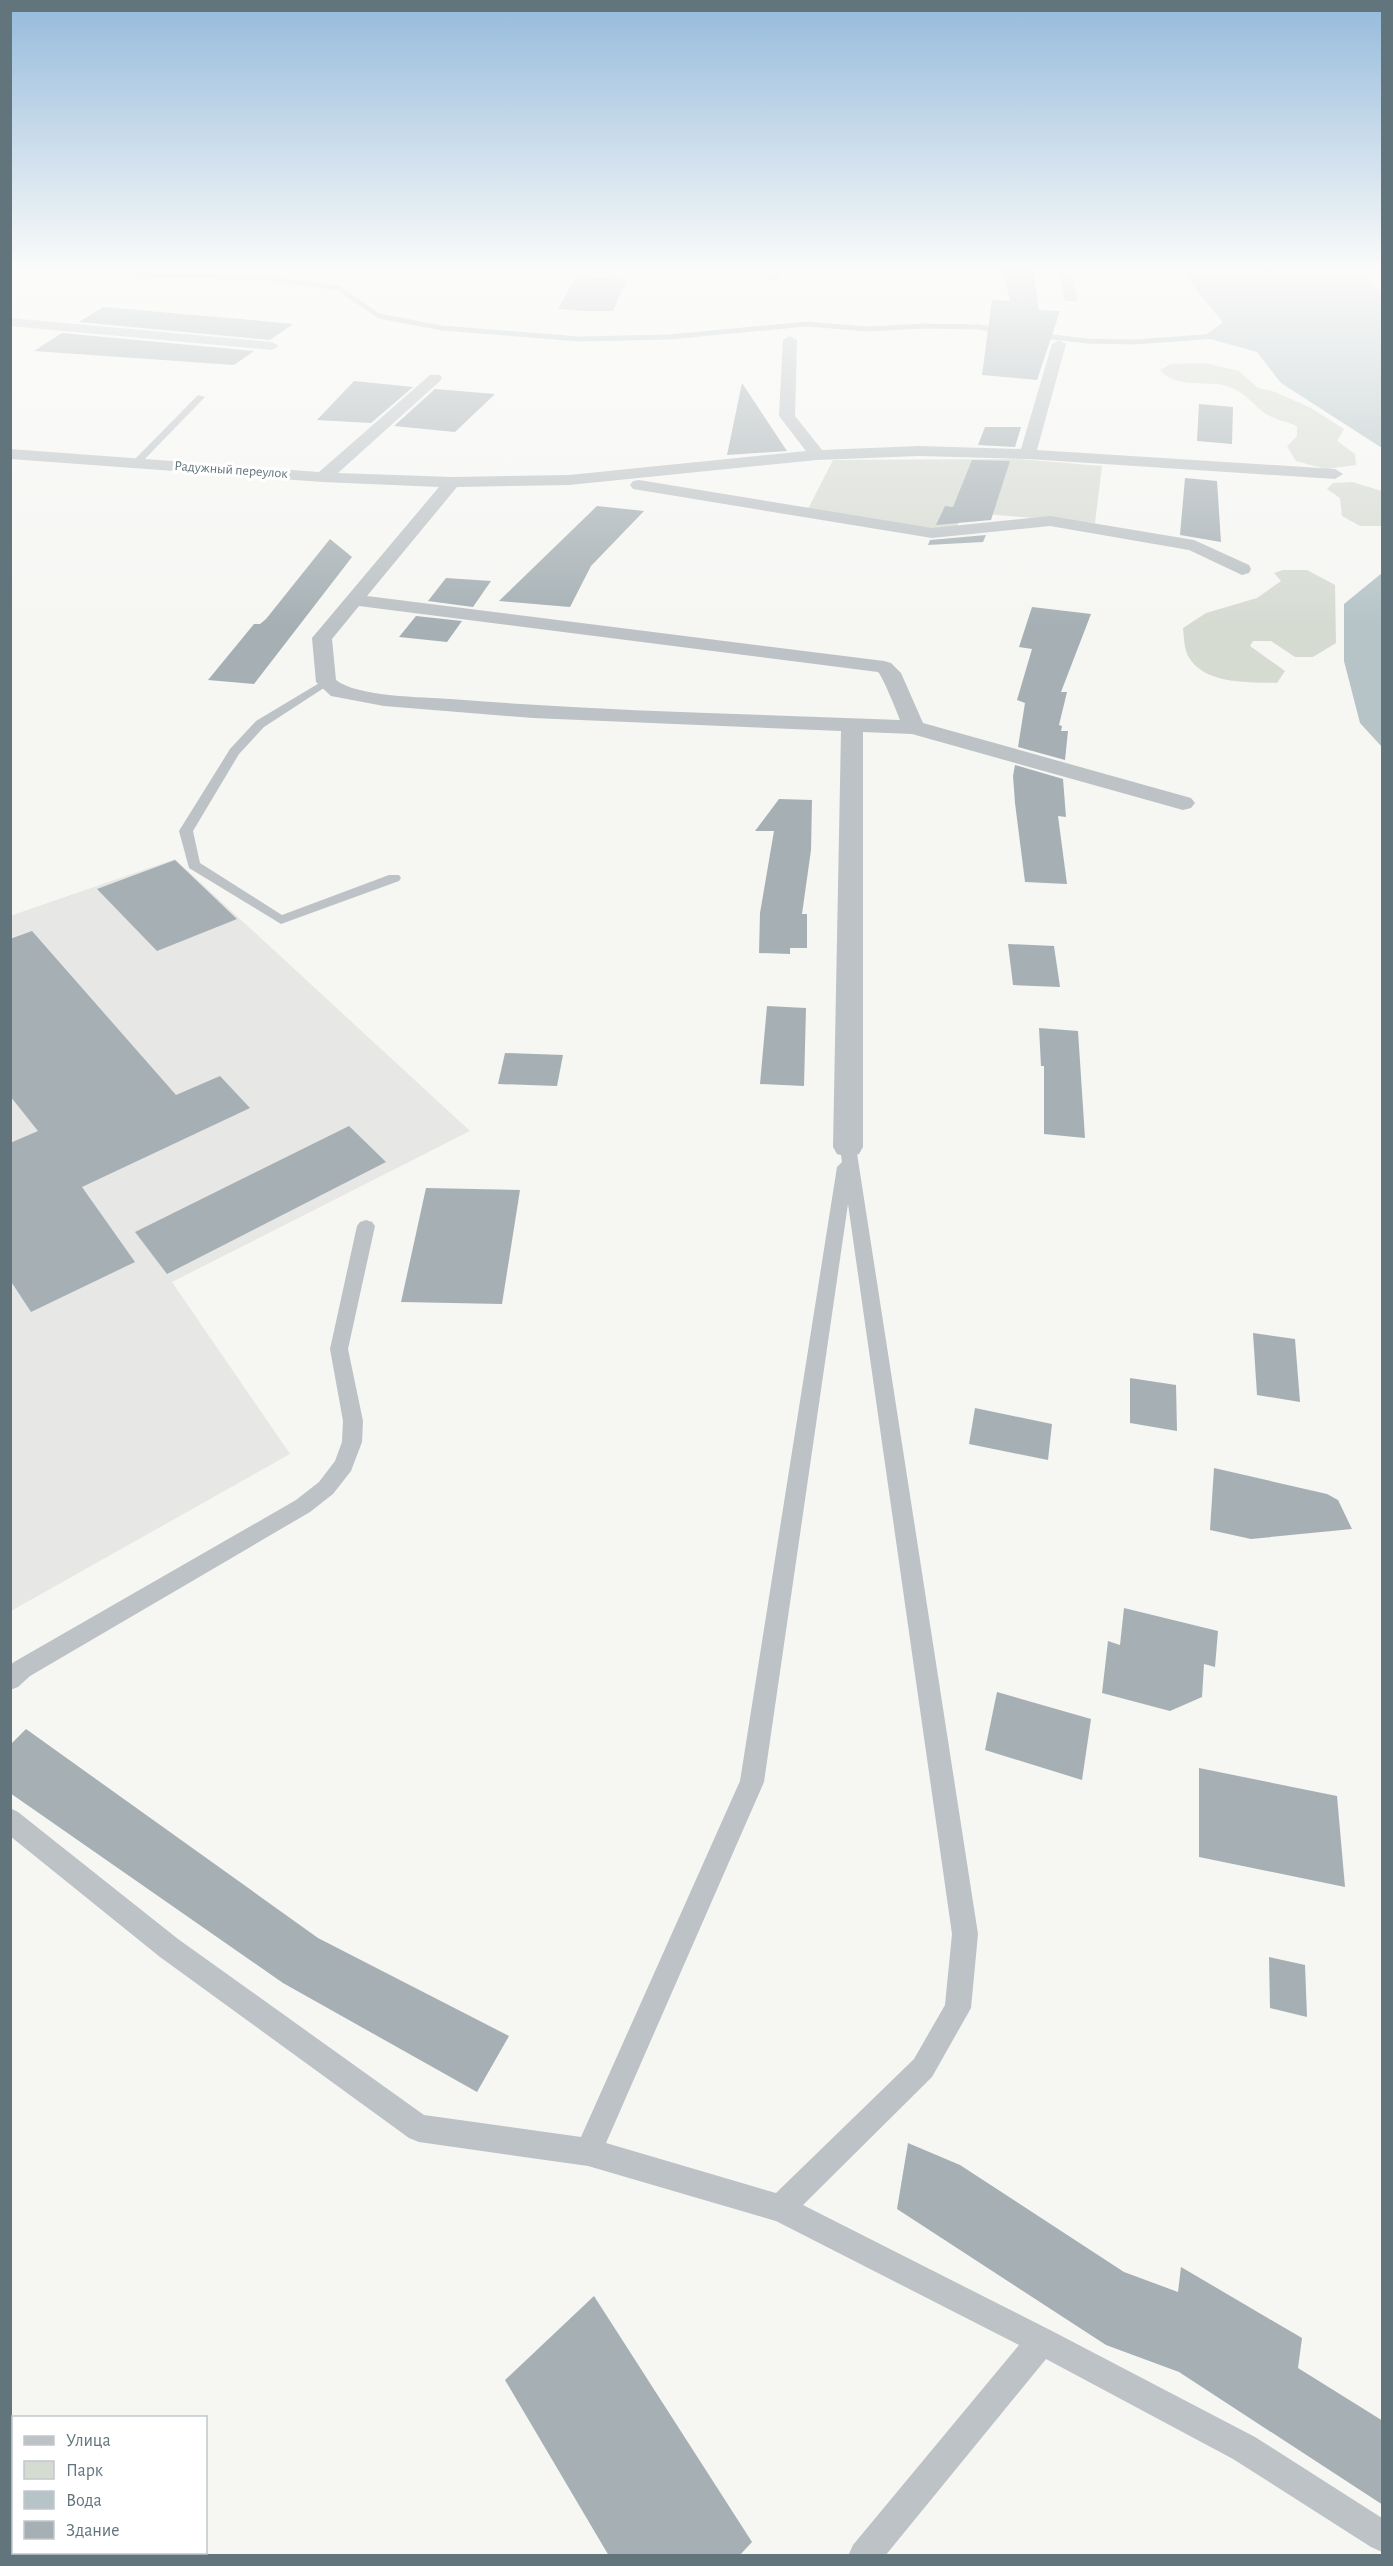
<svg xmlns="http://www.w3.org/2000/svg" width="1393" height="2566" font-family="'Alegreya Sans',sans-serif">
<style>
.built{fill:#e7e7e6}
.green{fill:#d6dbd2}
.water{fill:#b6c4c7}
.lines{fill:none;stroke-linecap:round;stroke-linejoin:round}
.stream{stroke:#b6c4c7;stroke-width:5}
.building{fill:#a6b0b4}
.lane{fill:#bcc2c5;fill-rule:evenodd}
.street{fill:#bcc2c5;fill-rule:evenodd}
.labels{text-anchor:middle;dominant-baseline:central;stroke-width:6;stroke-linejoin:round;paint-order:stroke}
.far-street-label{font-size:14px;fill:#62757d;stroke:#fff}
</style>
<rect width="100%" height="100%" fill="#f6f6f3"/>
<path class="built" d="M 175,859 L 470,1131 L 172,1282 L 290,1454 L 11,1611 L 10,916 Z"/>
<g class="green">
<path d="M 1205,363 L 1239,371 L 1258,388 L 1275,392 L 1311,408 L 1344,429 L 1337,441 L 1355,454 L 1356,465 L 1326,469 L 1296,461 L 1287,446 L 1297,436 L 1297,426 C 1288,422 1274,419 1266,414 C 1251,403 1244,390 1223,385 C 1202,381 1175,388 1160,370 L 1171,364 Z"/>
<path d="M 1018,459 L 1102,466 L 1095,523 L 962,512 L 957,527 L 915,531 L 807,511 L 833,460 Z"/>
<path d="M 1352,482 L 1382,491 L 1382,526 L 1360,526 L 1342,516 L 1340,498 L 1327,489 L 1333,483 Z"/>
<path d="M 1283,570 L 1307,570 L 1335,585 L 1336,643 L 1313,657 L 1295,657 L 1271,641 L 1253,641 L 1250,646 L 1285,671 L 1277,683 C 1248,682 1204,685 1188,656 C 1184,648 1184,637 1183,628 L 1206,613 L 1257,598 L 1281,581 L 1274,573 Z"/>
</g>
<g class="water">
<path d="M 1182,267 L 1352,267 L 1382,291 L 1382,448 L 1281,383 L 1257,352 L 1203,337 L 1223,322 L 1198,293 Z"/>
<path d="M 1382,573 L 1382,747 L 1360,723 L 1344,661 L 1344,604 Z"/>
</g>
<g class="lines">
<g class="stream">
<path d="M 94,267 L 156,276 L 256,277 L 338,288 L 379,316 L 442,328 L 579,339 L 669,337 L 806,324 L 868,329 L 923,326 L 979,327 L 1005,331"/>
<path d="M 10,272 L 62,267"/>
<path d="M 1037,335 L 1087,341 L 1134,342 L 1217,336"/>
</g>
</g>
<g class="building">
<path d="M 1002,267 L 1033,267 L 1039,310 L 1060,311 L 1037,380 L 982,375 L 992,300 L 1010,301 Z"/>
<path d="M 576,277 L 627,279 L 613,311 L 582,311 L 558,309 Z"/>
<path d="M 103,307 L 252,320 L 293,324 L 270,340 L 79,322 Z"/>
<path d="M 62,333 L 254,351 L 234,365 L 34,351 Z"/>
<path d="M 354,381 L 413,387 L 371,423 L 317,420 Z"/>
<path d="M 742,383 L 787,451 L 727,455 Z"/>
<path d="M 435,389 L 495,394 L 455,432 L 394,426 Z"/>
<path d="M 1199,404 L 1233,407 L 1232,444 L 1197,441 Z"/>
<path d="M 985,427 L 1021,427 L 1015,447 L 978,445 Z"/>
<path d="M 972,460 L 1010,461 L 991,520 L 936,525 L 945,506 L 953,507 Z"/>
<path d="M 1185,478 L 1217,481 L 1221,542 L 1180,535 Z"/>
<path d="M 597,506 L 644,511 L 591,566 L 570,607 L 499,601 Z"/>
<path d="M 986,535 L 983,542 L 928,545 L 930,540 Z"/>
<path d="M 330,539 L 352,557 L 254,684 L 208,680 L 254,624 L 260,624 L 266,619 Z"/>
<path d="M 446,578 L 491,581 L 473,607 L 428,601 Z"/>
<path d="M 1032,607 L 1091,614 L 1061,692 L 1067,692 L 1059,725 L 1062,726 L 1061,731 L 1068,731 L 1065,760 L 1018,747 L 1025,703 L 1017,700 L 1032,649 L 1019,647 Z"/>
<path d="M 416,616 L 462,621 L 447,642 L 399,637 Z"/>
<path d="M 1015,765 L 1063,779 L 1066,817 L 1058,816 L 1067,884 L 1025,882 L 1015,803 L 1013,776 Z"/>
<path d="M 779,799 L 812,800 L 811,850 L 802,914 L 807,914 L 807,948 L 790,948 L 790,954 L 759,953 L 760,913 L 774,831 L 755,831 Z"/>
<path d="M 175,860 L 237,919 L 157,951 L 97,889 Z"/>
<path d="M 32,931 L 176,1095 L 220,1076 L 250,1108 L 82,1187 L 135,1262 L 31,1312 L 10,1280 L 10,1143 L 38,1131 L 10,1096 L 10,939 Z"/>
<path d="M 1008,944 L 1054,946 L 1060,987 L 1013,985 Z"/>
<path d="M 767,1006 L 806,1008 L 804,1086 L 760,1084 Z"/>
<path d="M 1039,1028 L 1078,1031 L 1085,1138 L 1044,1134 L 1044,1066 L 1041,1066 Z"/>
<path d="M 505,1053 L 563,1055 L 557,1086 L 498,1084 Z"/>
<path d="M 349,1126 L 386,1162 L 167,1274 L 135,1232 Z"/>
<path d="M 426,1188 L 520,1190 L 502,1304 L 401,1302 Z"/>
<path d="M 1253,1333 L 1295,1339 L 1300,1402 L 1257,1395 Z"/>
<path d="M 1130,1378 L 1176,1385 L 1177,1431 L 1130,1423 Z"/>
<path d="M 975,1408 L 1052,1424 L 1048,1460 L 969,1444 Z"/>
<path d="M 1214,1468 L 1327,1494 L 1338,1500 L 1352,1529 L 1251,1539 L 1210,1530 Z"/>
<path d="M 1124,1608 L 1218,1631 L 1215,1667 L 1204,1664 L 1202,1697 L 1170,1711 L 1102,1693 L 1108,1641 L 1120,1645 Z"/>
<path d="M 997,1692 L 1091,1719 L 1082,1780 L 985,1750 Z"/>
<path d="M 26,1729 L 318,1938 L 509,2036 L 477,2092 L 283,1983 L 10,1793 L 10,1745 Z"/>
<path d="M 1199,1768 L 1337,1796 L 1345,1887 L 1199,1857 Z"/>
<path d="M 1269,1957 L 1305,1965 L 1307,2017 L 1270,2008 Z"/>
<path d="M 908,2143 L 960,2165 L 1124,2272 L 1178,2292 L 1181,2267 L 1302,2338 L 1298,2368 L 1383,2421 L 1383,2505 L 1179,2372 L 1106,2345 L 897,2209 Z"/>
<path d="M 594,2296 L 752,2542 L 739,2556 L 609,2556 L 505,2380 Z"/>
</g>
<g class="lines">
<g class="lane">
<path d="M 198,395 L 205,397 L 140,464 L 134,464 L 134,460 Z"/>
<path d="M 326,679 L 332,682 L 330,684 L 264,727 L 239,754 L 193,831 L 200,863 L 282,915 L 389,875 L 399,875 L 401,878 L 399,881 L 281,924 L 189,868 L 179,831 L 230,749 L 256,721 Z"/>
<path d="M 848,1141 L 854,1143 L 856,1147 L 978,1934 L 971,2008 L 932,2077 L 803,2205 L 1052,2331 L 1255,2437 L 1382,2518 L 1382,2552 L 1371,2547 L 1233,2459 L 1046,2359 L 885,2556 L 848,2556 L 853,2545 L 1019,2345 L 776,2221 L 588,2166 L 419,2142 L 409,2138 L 160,1957 L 10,1836 L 10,1808 L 18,1812 L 178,1939 L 424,2115 L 581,2137 L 740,1781 L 837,1167 L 842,1162 L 840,1147 L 842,1143 ZM 848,1204 L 952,1934 L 945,2005 L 914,2059 L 776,2193 L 606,2143 L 764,1782 Z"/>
<path d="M 366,1220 L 372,1222 L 375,1226 L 348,1349 L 363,1421 L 362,1442 L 351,1471 L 333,1494 L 310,1512 L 30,1676 L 18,1687 L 10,1690 L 10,1665 L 14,1662 L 296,1500 L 319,1482 L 335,1461 L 342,1442 L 343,1421 L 330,1349 L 357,1226 L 360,1222 Z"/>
</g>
<g class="street">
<path d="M 767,267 L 779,267 L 777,281 L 767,281 Z"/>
<path d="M 1057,267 L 1069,267 L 1078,298 L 1076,301 L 1066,301 L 1064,298 Z"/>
<path d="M 10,318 L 272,342 L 279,346 L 272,350 L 10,326 Z"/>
<path d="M 790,336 L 797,340 L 795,416 L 822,450 L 919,446 L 1021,449 L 1052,344 L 1059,340 L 1066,344 L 1037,450 L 1335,469 L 1343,474 L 1335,479 L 1028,459 L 919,456 L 817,460 L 569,485 L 457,487 L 367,596 L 884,661 L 891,663 L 901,673 L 923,723 L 1191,798 L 1195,803 L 1191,808 L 1183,810 L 912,734 L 863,732 L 863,1147 L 859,1154 L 848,1157 L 837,1154 L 833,1147 L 841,731 L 533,718 L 384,706 L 331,696 L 316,682 L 312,638 L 439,487 L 323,482 L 10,459 L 10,449 L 319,472 L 430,375 L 440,375 L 442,378 L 440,381 L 338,473 L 452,477 L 569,475 L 806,451 L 779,416 L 783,340 ZM 359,606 L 878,672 C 883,677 897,712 900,720 C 751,714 600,711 451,699 C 423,697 357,697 336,680 L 332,639 Z"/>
<path d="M 639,480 L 932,528 L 1050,516 L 1194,540 L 1249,565 L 1251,569 L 1249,573 L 1242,575 L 1189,550 L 1050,526 L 932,538 L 633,489 L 630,485 L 633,481 Z"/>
</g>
</g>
<linearGradient id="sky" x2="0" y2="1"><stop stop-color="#94badb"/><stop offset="0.43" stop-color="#fbfbfa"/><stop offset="1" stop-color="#fbfbfa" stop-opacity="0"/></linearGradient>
<rect width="1393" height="626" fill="url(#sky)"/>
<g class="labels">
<g class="far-street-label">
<text transform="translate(231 470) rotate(4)">Радужный переулок</text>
</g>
</g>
<rect width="1393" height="2566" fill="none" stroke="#62757d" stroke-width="24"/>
<rect x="12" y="2416" width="195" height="138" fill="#ffffff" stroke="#c0c8cb" stroke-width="1.5"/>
<rect x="24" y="2436" width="30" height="9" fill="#bcc2c5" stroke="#c0c8cb" stroke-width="1.5"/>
<text x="66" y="2446" font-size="18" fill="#62757d">Улица</text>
<rect x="24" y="2461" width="30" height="18" fill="#d6dbd2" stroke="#c0c8cb" stroke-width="1.5"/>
<text x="66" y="2476" font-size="18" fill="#62757d">Парк</text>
<rect x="24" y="2491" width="30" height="18" fill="#b6c4c7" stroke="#c0c8cb" stroke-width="1.5"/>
<text x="66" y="2506" font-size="18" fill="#62757d">Вода</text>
<rect x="24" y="2521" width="30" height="18" fill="#a6b0b4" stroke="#c0c8cb" stroke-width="1.5"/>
<text x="66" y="2536" font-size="18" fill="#62757d">Здание</text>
</svg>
